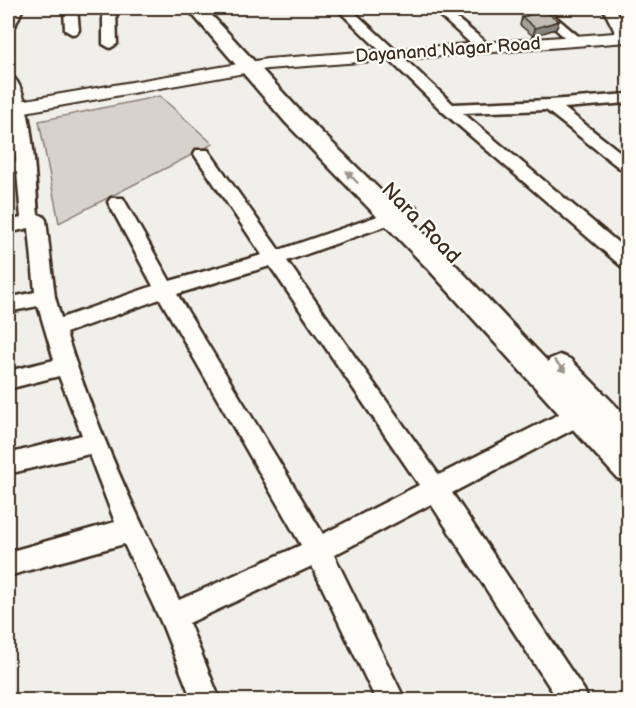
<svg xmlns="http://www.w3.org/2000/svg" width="636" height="708" font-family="'Balsamiq Sans',sans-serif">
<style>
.green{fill:#d7d2cc;stroke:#897e75;stroke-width:1.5}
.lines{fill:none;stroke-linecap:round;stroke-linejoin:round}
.minor-casing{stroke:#3b2a1e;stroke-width:5}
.tertiary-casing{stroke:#3b2a1e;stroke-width:4}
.secondary-casing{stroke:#3b2a1e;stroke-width:5}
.minor{fill:#fdfcf7;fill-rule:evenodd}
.tertiary{fill:#fdfcf7;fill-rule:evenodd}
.secondary{fill:#fdfcf7;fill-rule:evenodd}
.wall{fill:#a6a29b;stroke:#3b2a1e;stroke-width:1.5}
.shaded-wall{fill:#87847e;stroke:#3b2a1e;stroke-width:1.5}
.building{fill:#c1bcb4;stroke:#3b2a1e;stroke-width:1.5}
.oneway{fill:#9c938a}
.labels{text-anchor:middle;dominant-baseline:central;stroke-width:5;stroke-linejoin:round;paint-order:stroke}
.far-street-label{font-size:18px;fill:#3b2a1e;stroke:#fdfcf7}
.street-label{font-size:21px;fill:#3b2a1e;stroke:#fdfcf7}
</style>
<rect width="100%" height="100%" fill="#f1efea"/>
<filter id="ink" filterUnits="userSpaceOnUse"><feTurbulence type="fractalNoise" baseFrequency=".0167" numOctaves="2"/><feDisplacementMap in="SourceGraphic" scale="12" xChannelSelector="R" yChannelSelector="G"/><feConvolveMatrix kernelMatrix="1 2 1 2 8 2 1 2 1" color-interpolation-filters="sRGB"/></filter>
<g filter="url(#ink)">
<path class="green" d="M 160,96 L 213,144 L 59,223 L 39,121 Z"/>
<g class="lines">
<defs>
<g id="minor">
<path d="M 9,8 L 23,8 L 15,26 L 8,30 Z"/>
<path d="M 64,8 L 77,8 L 79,30 L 77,33 L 72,34 L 65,30 Z"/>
<path d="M 103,8 L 116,8 L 117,44 L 110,48 L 103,44 Z"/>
<path d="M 336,8 L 350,8 L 453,104 L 550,100 L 628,94 L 628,103 L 564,108 L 628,158 L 628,171 L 622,170 L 546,110 L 463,113 L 628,251 L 628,268 L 621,266 L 443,112 Z"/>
<path d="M 431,8 L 444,8 L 488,44 L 490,47 L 488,50 L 478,50 Z"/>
<path d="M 532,8 L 545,8 L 584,41 L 582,44 L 572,44 Z"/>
<path d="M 603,8 L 615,8 L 628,32 L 628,40 L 619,40 Z"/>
<path d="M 8,74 C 33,80 36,190 38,214 L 43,216 L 46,220 L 55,297 L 61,318 L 153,286 L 108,202 L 111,198 L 123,198 L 170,281 L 262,255 L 194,154 L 196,150 L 208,150 L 279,250 L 404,207 L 416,207 L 419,211 L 416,215 L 287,261 L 439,475 L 571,408 L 579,405 L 587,408 L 590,415 L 587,422 L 452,493 L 584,690 L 588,700 L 558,700 L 431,504 L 334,555 L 405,700 L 376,700 L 312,566 L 189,623 L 220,700 L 192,700 L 162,624 L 124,544 L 8,576 L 8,552 L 115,522 L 89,454 L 8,474 L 8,454 L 82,435 L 59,376 L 8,389 L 8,371 L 54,360 L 38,306 L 8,312 L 8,298 L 35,292 L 29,228 L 8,233 L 8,221 L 21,218 L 17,172 L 8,173 L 8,163 L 16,161 L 12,107 L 8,95 ZM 270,266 L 419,485 L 323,534 L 177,294 ZM 160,299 L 301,545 L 179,600 C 135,514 95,425 66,333 Z"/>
</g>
<path id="tertiary" d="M 628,32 L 628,42 L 267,69 L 8,115 L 8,103 L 267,59 Z"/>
<path id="secondary" d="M 187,8 L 205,8 L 302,113 L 448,257 L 548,362 L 550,359 L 560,355 L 570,359 L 628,418 L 628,442 L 625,443 L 628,446 L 628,482 L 617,478 L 430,271 L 286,123 Z"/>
</defs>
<use href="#minor" class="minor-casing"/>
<use href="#tertiary" class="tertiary-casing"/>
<use href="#secondary" class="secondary-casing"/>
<use href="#minor" class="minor"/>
<use href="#tertiary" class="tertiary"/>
<use href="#secondary" class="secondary"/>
</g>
<path class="wall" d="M 522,17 L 559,21 L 556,29 L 533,36 L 520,25 Z"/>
<path class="shaded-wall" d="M 559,21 L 556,29 L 533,36 L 535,28 Z"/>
<path class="building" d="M 545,11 L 559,21 L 535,28 L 522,17 Z"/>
<defs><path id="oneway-solid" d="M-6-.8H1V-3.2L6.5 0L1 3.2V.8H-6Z" transform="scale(1.5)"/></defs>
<g class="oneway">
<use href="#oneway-solid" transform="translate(352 177) rotate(-134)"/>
<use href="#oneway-solid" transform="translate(560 366) rotate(46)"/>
</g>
</g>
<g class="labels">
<g class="far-street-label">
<text transform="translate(448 50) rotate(-4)">Dayanand Nagar Road</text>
</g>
<g class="street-label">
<text transform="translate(421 223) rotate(46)">Nara Road</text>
</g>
</g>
<rect width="636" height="708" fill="none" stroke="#fdfcf7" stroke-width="30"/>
<rect x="15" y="15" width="606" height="678" fill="none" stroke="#3b2a1e" stroke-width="2" filter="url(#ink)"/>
</svg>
